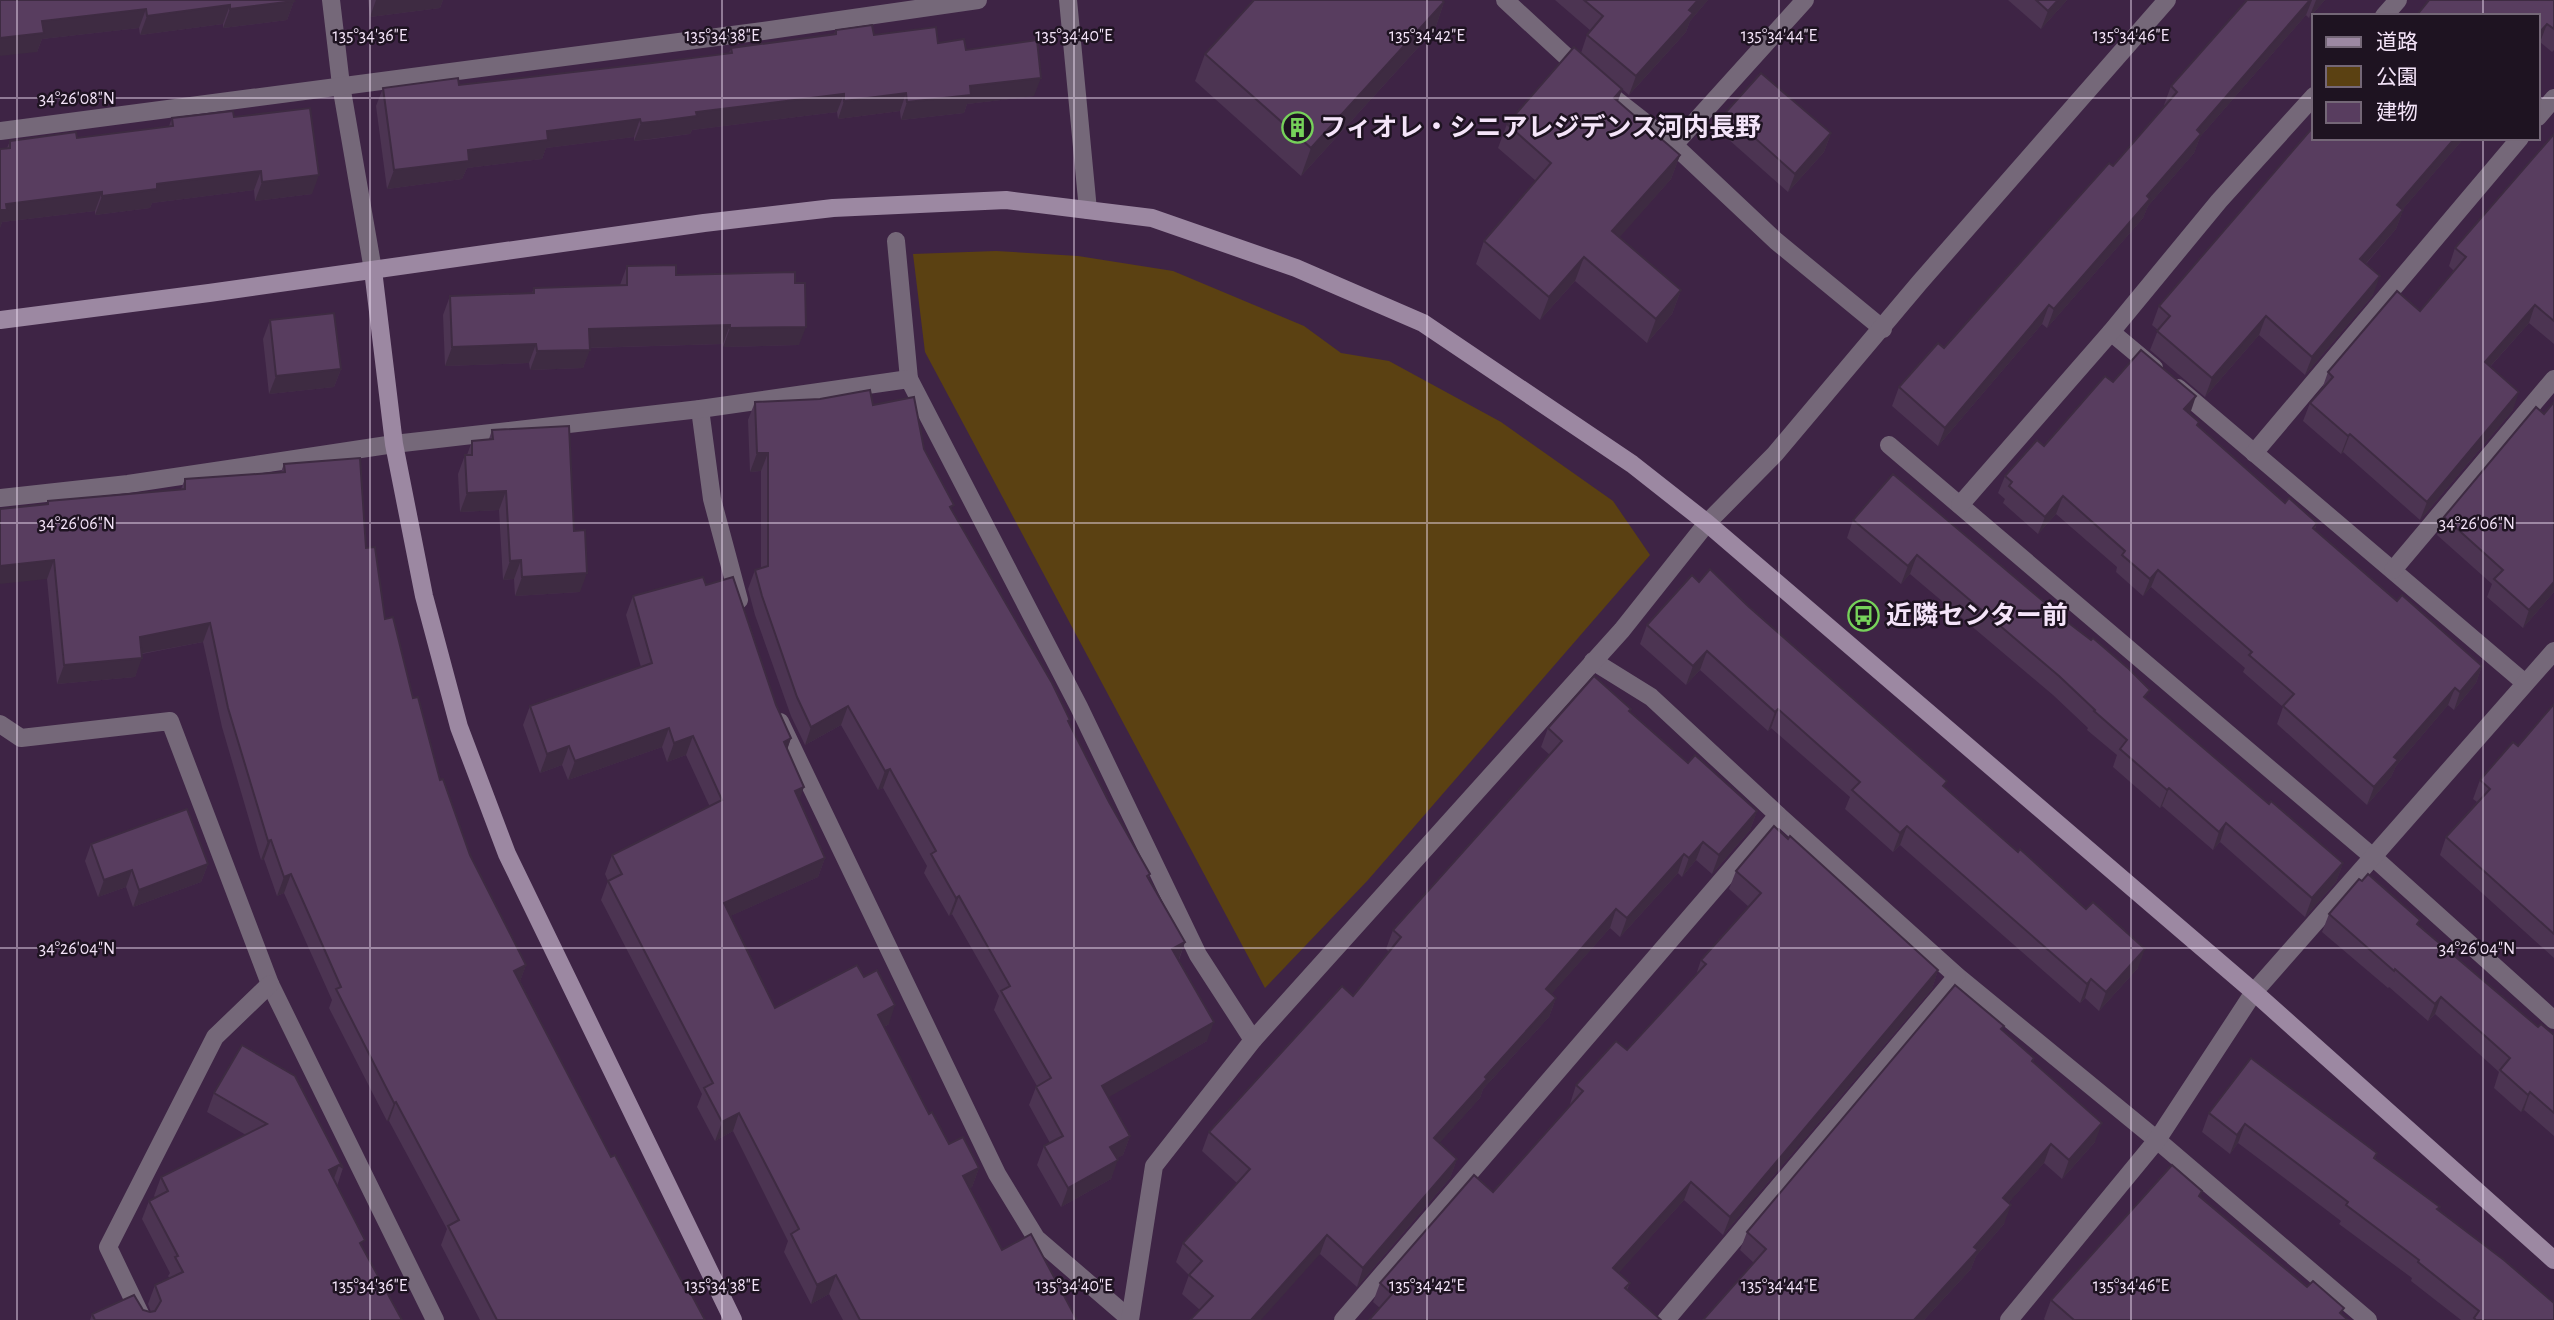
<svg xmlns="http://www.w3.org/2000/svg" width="2554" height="1320" font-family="'Alegreya Sans','Noto Sans JP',sans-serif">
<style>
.green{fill:#5b4112}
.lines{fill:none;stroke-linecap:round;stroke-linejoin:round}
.street{stroke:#756879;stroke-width:18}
.secondary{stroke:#9c88a2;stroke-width:18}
.wall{fill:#4c3452}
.shaded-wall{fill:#3e2b42}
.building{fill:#583d5f;stroke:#3e2b42;stroke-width:2}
.ticks{fill:none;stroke:#f4e4f9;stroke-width:2;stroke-opacity:0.45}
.labels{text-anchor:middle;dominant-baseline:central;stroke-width:5;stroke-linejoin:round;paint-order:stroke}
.poi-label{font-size:26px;font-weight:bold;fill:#f4e4f9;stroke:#1e1321;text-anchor:start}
.ticks-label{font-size:18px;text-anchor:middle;fill:#f4e4f9;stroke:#1e1321;stroke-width:5;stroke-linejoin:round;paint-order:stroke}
</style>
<rect width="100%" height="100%" fill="#3e2445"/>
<path class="green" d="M 996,251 L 1078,256 L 1173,271 L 1304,326 L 1341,353 L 1389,361 L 1501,422 L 1613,501 L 1650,555 L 1368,880 L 1265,988 L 925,352 L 913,254 Z"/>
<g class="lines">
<g class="street">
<path d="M 331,0 L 341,85 L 373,270"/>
<path d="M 1068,0 L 1088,210"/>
<path d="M 1505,0 L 1596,84 L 1674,145 L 1776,241 L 1883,329"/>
<path d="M 2384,16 L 2398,0"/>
<path d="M 2538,117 L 2554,98"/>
<path d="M 0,131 L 763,31 L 978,0"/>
<path d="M 1674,145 L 1805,0"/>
<path d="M 896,241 L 909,379"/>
<path d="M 2111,332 L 2154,368"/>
<path d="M 2178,388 L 2525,683"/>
<path d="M 700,409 L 712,499 L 739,600"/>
<path d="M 1889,445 L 2373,857 L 2554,1020"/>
<path d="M 2254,453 L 2520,138"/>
<path d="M 0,498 L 128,484 L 394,444 L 700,409 L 909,379 L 1079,707 L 1198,955 L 1253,1040"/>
<path d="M 1960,505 L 2111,332 L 2219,201 L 2314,96"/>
<path d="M 2393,570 L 2554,379"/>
<path d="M 1593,661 L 1651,697 L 1778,815 L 1957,976 L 2157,1140 L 2368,1320"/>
<path d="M 780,722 L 997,1174 L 1036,1238 L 1130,1319"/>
<path d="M 0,724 L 21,738 L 170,721 L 270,984 L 435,1320"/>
<path d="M 143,1320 L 108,1247 L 215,1037 L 270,984"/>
<path d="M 1130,1320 L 1154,1166 L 1253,1040 L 1622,630 L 1707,523 L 1775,454 L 1920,282 L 2167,0"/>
<path d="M 1343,1320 L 1778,815"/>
<path d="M 1666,1320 L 1957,976"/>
<path d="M 2009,1320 L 2157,1140 L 2254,992 L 2554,651"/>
</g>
<g class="secondary">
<path d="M 373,270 L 394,444 L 424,596 L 459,727 L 507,854 L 733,1320"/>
<path d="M 0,320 L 209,293 L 704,223 L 833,208 L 1006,200 L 1152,218 L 1296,268 L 1423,323 L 1632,464 L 1707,523 L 2254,992 L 2554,1260"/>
</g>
</g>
<g class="wall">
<path d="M 0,0 L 294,1 L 287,20 L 223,28 L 223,24 L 140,35 L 139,28 L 42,39 L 37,52 Z"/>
<path d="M 368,0 L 443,0 L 440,8 L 370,17 Z"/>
<path d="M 1555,0 L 1708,0 L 1690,21 L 1686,32 L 1629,95 L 1622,89 L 1618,101 L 1680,155 L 1671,179 L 1619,237 L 1681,290 L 1672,314 L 1647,343 L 1575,281 L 1540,320 L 1476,264 L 1484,241 L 1536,181 L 1498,148 L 1507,124 L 1581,53 L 1587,35 L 1591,31 Z"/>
<path d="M 2008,0 L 2067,0 L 2041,29 Z"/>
<path d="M 2247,0 L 2325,0 L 2309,18 L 2306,15 L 2200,137 L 2194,153 L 2148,206 L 2143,218 L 2047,328 L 2042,324 L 1938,446 L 1892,406 L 1899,387 L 1944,348 L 2113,166 L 2165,106 L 2164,105 L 2171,86 Z"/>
<path d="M 2554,0 L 2554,50 L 2552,52 L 2540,42 Z"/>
<path d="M 1444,2 L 1435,29 L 1301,176 L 1195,81 L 1205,54 Z"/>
<path d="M 836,30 L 938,43 L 966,50 L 1034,96 L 967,104 L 964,113 L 901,120 L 900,111 L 838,119 L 837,112 L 692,130 L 690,134 L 653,139 L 634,141 L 634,137 L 546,148 L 542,159 L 467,168 L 462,179 L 387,189 L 376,106 L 383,88 L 459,85 L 652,63 L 729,53 L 731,48 L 834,34 Z"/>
<path d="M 1726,112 L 1831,133 L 1824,152 L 1788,192 L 1719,131 Z"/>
<path d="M 234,117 L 312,194 L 255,201 L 254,190 L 152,203 L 150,208 L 95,215 L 95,211 L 2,222 L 0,228 L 7,148 L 10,141 L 77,138 L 169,126 L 172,118 Z"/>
<path d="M 2554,134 L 2554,344 L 2529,323 L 2490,367 L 2513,410 L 2420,520 L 2343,452 L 2341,454 L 2303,421 L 2310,403 L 2322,389 L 2328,372 L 2420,311 L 2454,271 L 2449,266 L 2455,248 Z"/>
<path d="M 2314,138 L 2464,138 L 2402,210 L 2403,210 L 2396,229 L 2366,264 L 2373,295 L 2305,375 L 2259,335 L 2205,397 L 2150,350 L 2158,330 L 2152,325 L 2159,306 Z"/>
<path d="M 627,266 L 676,275 L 795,283 L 799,345 L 723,347 L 723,344 L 590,348 L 583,368 L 530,370 L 529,363 L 445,366 L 443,315 L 450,296 L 532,293 L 534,288 L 620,285 Z"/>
<path d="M 270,320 L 341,369 L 334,387 L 269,394 L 263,339 Z"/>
<path d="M 2113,382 L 2190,414 L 2198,426 L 2285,503 L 2317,523 L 2315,529 L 2397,601 L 2482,666 L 2476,683 L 2454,710 L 2448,705 L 2396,766 L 2391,777 L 2367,805 L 2277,724 L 2283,707 L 2243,672 L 2245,668 L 2151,587 L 2143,596 L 2116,572 L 2117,567 L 2056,514 L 2038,534 L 2003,503 L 2005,499 L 1998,493 L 2005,476 L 2044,446 Z"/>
<path d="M 755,402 L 873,405 L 924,449 L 952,511 L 1069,723 L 1109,802 L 1150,874 L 1149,878 L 1185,942 L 1179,960 L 1207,1041 L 1108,1097 L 1130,1136 L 1123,1155 L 1117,1158 L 1111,1179 L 1061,1207 L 1037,1165 L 1044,1146 L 1050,1143 L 1029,1105 L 1036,1087 L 1037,1086 L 994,1010 L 999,996 L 952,914 L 949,916 L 924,873 L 927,866 L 883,788 L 878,790 L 841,725 L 805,745 L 791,716 L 755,615 L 748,589 L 755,570 L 761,568 L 761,471 L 750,472 L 748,420 Z"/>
<path d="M 2554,402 L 2554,592 L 2523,628 L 2487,597 L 2492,584 L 2437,535 L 2444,517 Z"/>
<path d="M 492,430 L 574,531 L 580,592 L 515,596 L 514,579 L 503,580 L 499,510 L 460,512 L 458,474 L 465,455 L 467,455 L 472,441 L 489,439 Z"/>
<path d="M 284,464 L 366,548 L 385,619 L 440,780 L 470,855 L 526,965 L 520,981 L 611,1157 L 705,1320 L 480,1320 L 441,1245 L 447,1229 L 389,1121 L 387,1121 L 329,1008 L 332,1000 L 284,893 L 277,896 L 264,859 L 261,860 L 222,727 L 203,642 L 142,654 L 135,677 L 57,684 L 47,579 L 47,504 L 48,501 L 181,489 L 185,479 L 281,472 Z"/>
<path d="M 1893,474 L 2147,700 L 2269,804 L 2343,863 L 2336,882 L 2305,917 L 2220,842 L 2213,850 L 2162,806 L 2160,808 L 2113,767 L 2117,755 L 2087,730 L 2088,728 L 2053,695 L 1910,574 L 1901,584 L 1847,538 L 1853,520 Z"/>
<path d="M 1699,582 L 1748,606 L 2138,968 L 2099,1011 L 2085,998 L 2080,1003 L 1900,845 L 1893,852 L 1845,809 L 1850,797 L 1771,728 L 1768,731 L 1700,670 L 1686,685 L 1640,644 L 1647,625 Z"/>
<path d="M 706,585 L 776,705 L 791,738 L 787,749 L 799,801 L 825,858 L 818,877 L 730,916 L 775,1008 L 889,1024 L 884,1027 L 929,1114 L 949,1144 L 979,1168 L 972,1187 L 969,1188 L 1002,1250 L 1077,1320 L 843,1320 L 829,1294 L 811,1304 L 784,1252 L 788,1241 L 733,1131 L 715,1141 L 697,1107 L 702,1094 L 601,900 L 608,881 L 605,874 L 612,855 L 710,807 L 686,755 L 667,762 L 662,747 L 568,780 L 562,765 L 540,773 L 523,725 L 530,706 L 641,667 L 626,615 L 633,596 Z"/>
<path d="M 2554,704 L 2554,958 L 2440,855 L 2446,837 L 2477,802 L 2473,799 L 2480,780 L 2518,746 Z"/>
<path d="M 1630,712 L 1688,763 L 1757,811 L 1750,830 L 1712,874 L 1696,860 L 1682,877 L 1678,873 L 1620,937 L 1610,928 L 1551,994 L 1556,998 L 1549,1017 L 1483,1089 L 1480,1098 L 1439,1143 L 1457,1159 L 1450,1178 L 1357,1287 L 1320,1254 L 1200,1310 L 1182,1294 L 1189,1275 L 1176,1262 L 1183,1243 L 1237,1183 L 1202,1151 L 1209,1132 L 1353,996 L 1389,952 L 1386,949 L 1393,930 L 1550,755 L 1541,747 L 1548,728 Z"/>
<path d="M 91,844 L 208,864 L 201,882 L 133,907 L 126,887 L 98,897 L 85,861 Z"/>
<path d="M 1736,871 L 1938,970 L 1932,989 L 1723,1235 L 1684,1200 L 1618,1273 L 1630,1283 L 1627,1290 L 1380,1308 L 1373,1302 L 1380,1283 L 1493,1192 L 1571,1105 L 1570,1104 L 1576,1085 L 1627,1050 L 1696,975 L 1701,960 L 1749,907 L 1729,889 Z"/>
<path d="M 2329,914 L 2418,925 L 2538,1027 L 2554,1035 L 2554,1136 L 2524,1110 L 2521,1112 L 2494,1088 L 2499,1072 L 2435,1014 L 2428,1021 L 2389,987 L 2388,988 L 2322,932 Z"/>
<path d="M 2002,1030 L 2034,1058 L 2033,1062 L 2095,1142 L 2062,1179 L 2044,1163 L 2008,1203 L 2004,1224 L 1976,1256 L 1971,1269 L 1924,1320 L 1703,1320 L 1754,1263 L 1740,1250 L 1747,1232 Z"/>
<path d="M 214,1093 L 343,1168 L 337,1186 L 362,1247 L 402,1320 L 90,1320 L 92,1314 L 143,1310 L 151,1312 L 148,1304 L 155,1285 L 170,1279 L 168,1276 L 170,1273 L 142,1219 L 149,1201 L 155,1197 L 154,1196 L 161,1177 L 246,1135 L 207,1112 Z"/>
<path d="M 2209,1113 L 2377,1153 L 2375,1159 L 2440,1207 L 2438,1210 L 2554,1320 L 2461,1320 L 2411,1281 L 2412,1278 L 2339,1224 L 2341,1221 L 2238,1143 L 2230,1154 L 2202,1132 Z"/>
<path d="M 2200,1197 L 2348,1320 L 2045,1320 L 2044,1319 L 2051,1300 Z"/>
</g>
<g class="shaded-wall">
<path d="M 376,0 L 443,0 L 440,8 L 370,17 Z"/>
<path d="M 1698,0 L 1708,0 L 1690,21 L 1686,32 L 1629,95 L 1636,76 Z"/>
<path d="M 2058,0 L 2067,0 L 2041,29 L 2048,11 Z"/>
<path d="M 2310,0 L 2312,0 L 2306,15 L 2200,137 L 2194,153 L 2148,206 L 2143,218 L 2047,328 L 2054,309 L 2147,196 L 2197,130 Z"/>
<path d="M 2316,0 L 2325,0 L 2309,18 Z"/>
<path d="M 294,1 L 287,20 L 223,28 L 230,9 Z"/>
<path d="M 1444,2 L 1435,29 L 1301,176 L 1311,148 Z"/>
<path d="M 230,5 L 223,24 L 140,35 L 147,16 Z"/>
<path d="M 146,9 L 139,28 L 42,39 L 37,52 L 0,56 L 0,38 L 42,21 Z"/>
<path d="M 2547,24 L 2540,42 L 2538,45 L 2538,34 Z"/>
<path d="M 1041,78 L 1034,96 L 967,104 L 964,113 L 901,120 L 907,102 L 970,86 Z"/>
<path d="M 1622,89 L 1614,112 L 1614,98 Z"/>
<path d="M 906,93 L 900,111 L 838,119 L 844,101 Z"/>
<path d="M 844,94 L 837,112 L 692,130 L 690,134 L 634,141 L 641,123 L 696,112 Z"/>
<path d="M 640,119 L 634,137 L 546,148 L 542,159 L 467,168 L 462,179 L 387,189 L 394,170 L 547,131 Z"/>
<path d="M 1831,133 L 1824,152 L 1788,192 L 1795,174 Z"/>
<path d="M 2455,138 L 2464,138 L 2390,224 L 2397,205 Z"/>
<path d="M 1680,155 L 1671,179 L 1604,255 L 1612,231 Z"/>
<path d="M 261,171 L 254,190 L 152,203 L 150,208 L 95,215 L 102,196 L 157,184 Z"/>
<path d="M 319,175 L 312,194 L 255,201 L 262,182 Z"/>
<path d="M 102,192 L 95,211 L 2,222 L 0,228 L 0,210 L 6,204 Z"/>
<path d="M 2403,210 L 2396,229 L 2353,278 L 2360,259 Z"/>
<path d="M 1584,257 L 1575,281 L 1540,320 L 1549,297 Z"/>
<path d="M 2380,276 L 2373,295 L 2305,375 L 2312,357 Z"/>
<path d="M 1681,290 L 1672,314 L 1647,343 L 1656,319 Z"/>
<path d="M 2049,305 L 2042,324 L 1938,446 L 1945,428 Z"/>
<path d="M 2535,305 L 2529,323 L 2478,380 L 2485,362 Z"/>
<path d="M 2266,316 L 2259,335 L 2205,397 L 2212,378 Z"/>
<path d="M 730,325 L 723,344 L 582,348 L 589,329 Z"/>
<path d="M 806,327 L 799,345 L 723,347 L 730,328 Z"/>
<path d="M 536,344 L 529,363 L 445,366 L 452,347 Z"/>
<path d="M 590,350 L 583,368 L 530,370 L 537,351 Z"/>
<path d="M 341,369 L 334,387 L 269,394 L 276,376 Z"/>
<path d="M 2519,392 L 2513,410 L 2420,520 L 2427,502 Z"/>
<path d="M 2196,396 L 2190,414 L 2184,409 Z"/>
<path d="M 2350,434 L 2343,452 L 2341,454 L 2348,436 Z"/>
<path d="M 757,453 L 768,453 L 761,471 L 750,472 Z"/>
<path d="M 506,491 L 499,510 L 460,512 L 467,493 Z"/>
<path d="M 2063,496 L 2056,514 L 2038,534 L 2045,517 Z"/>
<path d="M 1917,555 L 1910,574 L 1901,584 L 1908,566 Z"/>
<path d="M 54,560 L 47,579 L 0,584 L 0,566 Z"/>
<path d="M 521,560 L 514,579 L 503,580 L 510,561 Z"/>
<path d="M 2158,570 L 2151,587 L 2143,596 L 2150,579 Z"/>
<path d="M 587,573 L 580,592 L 515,596 L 522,577 Z"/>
<path d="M 2554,582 L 2554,592 L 2523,628 L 2529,610 Z"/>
<path d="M 210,623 L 203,642 L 133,655 L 140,637 Z"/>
<path d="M 1707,651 L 1700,670 L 1686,685 L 1693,666 Z"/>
<path d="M 142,658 L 135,677 L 57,684 L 64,665 Z"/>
<path d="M 2482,666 L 2476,683 L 2454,710 L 2460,692 Z"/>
<path d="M 2455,688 L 2448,705 L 2396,766 L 2391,777 L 2367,805 L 2374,787 L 2394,757 Z"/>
<path d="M 848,706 L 841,725 L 805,745 L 811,727 Z"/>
<path d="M 1778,709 L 1771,728 L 1768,731 L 1775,712 Z"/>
<path d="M 669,728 L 662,747 L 568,780 L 575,761 Z"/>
<path d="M 693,736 L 686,755 L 667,762 L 674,743 Z"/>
<path d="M 791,738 L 785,756 L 784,742 Z"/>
<path d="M 569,746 L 562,765 L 540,773 L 547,754 Z"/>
<path d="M 890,769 L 883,788 L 878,790 L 885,771 Z"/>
<path d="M 804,787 L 797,806 L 795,791 Z"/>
<path d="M 2169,788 L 2162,806 L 2160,808 L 2167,790 Z"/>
<path d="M 1757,811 L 1750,830 L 1712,874 L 1719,855 Z"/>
<path d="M 2226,823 L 2220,842 L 2213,850 L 2219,832 Z"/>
<path d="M 1907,826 L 1900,845 L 1893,852 L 1900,833 Z"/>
<path d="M 271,840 L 264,859 L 261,860 L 268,841 Z"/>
<path d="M 1703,842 L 1696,860 L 1682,877 L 1689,858 Z"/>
<path d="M 1684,854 L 1678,873 L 1620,937 L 1627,918 Z"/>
<path d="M 825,858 L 818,877 L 717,922 L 724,903 Z"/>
<path d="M 2343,863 L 2336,882 L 2305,917 L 2312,898 Z"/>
<path d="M 208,864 L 201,882 L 133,907 L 139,890 Z"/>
<path d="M 132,870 L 126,887 L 98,897 L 104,880 Z"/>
<path d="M 291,874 L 284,893 L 277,896 L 284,877 Z"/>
<path d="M 959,896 L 952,914 L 949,916 L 956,898 Z"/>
<path d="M 1616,909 L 1610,928 L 1539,1008 L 1546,989 Z"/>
<path d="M 1185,942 L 1178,961 L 1172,949 Z"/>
<path d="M 2145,949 L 2138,968 L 2099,1011 L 2106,992 Z"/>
<path d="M 526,965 L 519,984 L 514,971 Z"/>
<path d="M 1938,970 L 1932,989 L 1723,1235 L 1730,1217 Z"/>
<path d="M 2091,979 L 2085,998 L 2080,1003 L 2087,984 Z"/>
<path d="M 2441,997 L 2435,1014 L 2428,1021 L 2435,1004 Z"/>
<path d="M 1556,998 L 1549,1017 L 1483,1089 L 1480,1098 L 1427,1157 L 1434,1138 L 1485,1077 Z"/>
<path d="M 895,1005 L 889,1024 L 871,1034 L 878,1015 Z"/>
<path d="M 1214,1022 L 1207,1041 L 1095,1105 L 1102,1086 Z"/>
<path d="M 2530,1092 L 2524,1110 L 2521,1112 L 2528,1095 Z"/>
<path d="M 396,1102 L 389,1121 L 387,1121 L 394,1103 Z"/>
<path d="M 739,1113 L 733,1131 L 715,1141 L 722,1122 Z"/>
<path d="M 2102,1123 L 2095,1142 L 2062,1179 L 2069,1160 Z"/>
<path d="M 2245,1124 L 2238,1143 L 2230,1154 L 2237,1135 Z"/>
<path d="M 1130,1136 L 1123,1155 L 1104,1166 L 1110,1147 Z"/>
<path d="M 2051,1144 L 2044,1163 L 1996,1217 L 2003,1198 Z"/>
<path d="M 1457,1159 L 1450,1178 L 1357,1287 L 1363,1268 Z"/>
<path d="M 1118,1160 L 1111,1179 L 1061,1207 L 1068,1188 Z"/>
<path d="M 339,1165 L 332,1184 L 329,1170 Z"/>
<path d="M 979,1168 L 972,1187 L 956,1195 L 963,1176 Z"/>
<path d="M 1691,1182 L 1684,1200 L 1606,1287 L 1613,1268 Z"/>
<path d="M 2011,1205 L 2004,1224 L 1976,1256 L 1971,1269 L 1924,1320 L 1914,1320 L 1974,1247 Z"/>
<path d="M 1327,1235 L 1320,1254 L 1261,1320 L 1251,1320 Z"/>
<path d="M 836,1275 L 829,1294 L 811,1304 L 817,1285 Z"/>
</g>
<g class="building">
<path d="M 0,0 L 293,0 L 294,1 L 230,9 L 230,5 L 147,16 L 146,9 L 42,21 L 44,33 L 0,38 Z"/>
<path d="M 1254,0 L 1442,0 L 1444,2 L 1311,148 L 1205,54 Z"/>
<path d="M 1584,0 L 1698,0 L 1689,10 L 1693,13 L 1636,76 L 1587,35 L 1603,16 Z"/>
<path d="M 2036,0 L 2058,0 L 2048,11 Z"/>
<path d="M 2247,0 L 2310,0 L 2197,130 L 2201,134 L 2147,196 L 2150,199 L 2054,309 L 2049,305 L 1945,428 L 1899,387 L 1938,343 L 1944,348 L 2109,163 L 2113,166 L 2177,92 L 2171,86 Z"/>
<path d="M 2429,0 L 2554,0 L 2554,29 L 2547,24 L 2538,34 L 2538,16 L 2416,16 Z"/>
<path d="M 872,25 L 874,35 L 936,27 L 938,43 L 964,39 L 966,50 L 1037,40 L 1041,78 L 970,86 L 971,95 L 907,102 L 906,93 L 844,101 L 844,94 L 696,112 L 697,116 L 660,121 L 641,123 L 640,119 L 547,131 L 548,140 L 468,150 L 469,161 L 394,170 L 383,88 L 458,78 L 459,85 L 652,63 L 732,53 L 731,48 L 836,34 L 836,30 Z"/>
<path d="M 1574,47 L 1622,89 L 1614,98 L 1680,155 L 1612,231 L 1681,290 L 1656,319 L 1584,257 L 1549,297 L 1484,241 L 1551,163 L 1507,124 Z"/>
<path d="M 1761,73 L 1831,133 L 1795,174 L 1726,112 Z"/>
<path d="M 310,108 L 319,175 L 262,182 L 261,171 L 157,184 L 157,189 L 102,196 L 102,192 L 6,204 L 7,210 L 0,210 L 0,149 L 10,148 L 10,141 L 76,132 L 77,138 L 173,126 L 172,118 L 233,111 L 234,117 Z"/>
<path d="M 2314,126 L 2314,138 L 2455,138 L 2397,205 L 2403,210 L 2360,259 L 2380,276 L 2312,357 L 2266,316 L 2212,378 L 2157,331 L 2170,316 L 2159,306 Z"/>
<path d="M 2554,134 L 2554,321 L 2535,305 L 2485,362 L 2519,392 L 2427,502 L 2350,434 L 2348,436 L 2310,403 L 2333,377 L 2328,372 L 2397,291 L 2420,311 L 2466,257 L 2455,248 Z"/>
<path d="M 676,265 L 676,275 L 795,272 L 795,283 L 805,283 L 806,327 L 730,328 L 730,325 L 589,329 L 590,350 L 537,351 L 536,344 L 452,347 L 450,296 L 534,293 L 534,288 L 627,285 L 627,266 Z"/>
<path d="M 334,313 L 341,369 L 276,376 L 270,320 Z"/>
<path d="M 2141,350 L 2196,396 L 2184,409 L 2199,422 L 2197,425 L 2285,503 L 2289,498 L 2317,523 L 2313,528 L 2397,601 L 2402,595 L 2482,666 L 2460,692 L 2455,688 L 2394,757 L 2398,760 L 2374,787 L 2283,706 L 2294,694 L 2249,655 L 2252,652 L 2158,570 L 2150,579 L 2122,555 L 2125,551 L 2063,496 L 2045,517 L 2009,486 L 2012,482 L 2005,476 L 2037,440 L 2044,446 L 2105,376 L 2113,382 Z"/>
<path d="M 870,390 L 873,405 L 914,397 L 924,449 L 954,505 L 950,507 L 1052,683 L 1070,720 L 1068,721 L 1109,802 L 1150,874 L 1147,876 L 1185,942 L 1172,949 L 1214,1022 L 1102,1086 L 1130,1136 L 1110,1147 L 1118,1160 L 1068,1188 L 1044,1146 L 1063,1136 L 1036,1087 L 1051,1078 L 1001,991 L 1010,986 L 959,896 L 956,898 L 931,854 L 936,851 L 890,769 L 885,771 L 848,706 L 811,727 L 797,697 L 762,596 L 755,570 L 768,566 L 768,453 L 757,453 L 755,402 L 820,399 Z"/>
<path d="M 2554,402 L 2554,582 L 2529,610 L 2494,579 L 2503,570 L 2444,517 L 2536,407 L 2544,414 Z"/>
<path d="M 569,426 L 574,531 L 585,530 L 587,573 L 522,577 L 521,560 L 510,561 L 506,491 L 467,493 L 465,455 L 472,455 L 472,441 L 493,439 L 492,430 Z"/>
<path d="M 360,458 L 366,548 L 375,547 L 385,619 L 393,617 L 413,698 L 418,697 L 440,780 L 443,779 L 470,855 L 526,965 L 514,971 L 611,1157 L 615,1155 L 686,1289 L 688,1288 L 705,1320 L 497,1320 L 448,1226 L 459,1220 L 396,1102 L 394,1103 L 336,989 L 341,987 L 291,874 L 284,877 L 271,840 L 268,841 L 228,708 L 210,623 L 140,637 L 142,658 L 64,665 L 54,560 L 0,566 L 0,509 L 48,504 L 48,501 L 185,489 L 185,479 L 285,472 L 284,464 Z"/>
<path d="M 1893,474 L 2070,624 L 2091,640 L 2093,638 L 2129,669 L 2150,690 L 2144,697 L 2269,804 L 2271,801 L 2343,863 L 2312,898 L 2226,823 L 2219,832 L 2169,788 L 2167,790 L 2120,749 L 2127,740 L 2094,711 L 2095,710 L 2059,676 L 1917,555 L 1908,566 L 1853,520 Z"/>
<path d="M 1710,569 L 1748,606 L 1947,781 L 1943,786 L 2018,852 L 2020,849 L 2086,909 L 2093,902 L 2145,949 L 2106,992 L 2091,979 L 2087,984 L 1907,826 L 1900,833 L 1852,790 L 1860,782 L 1778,709 L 1775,712 L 1707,651 L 1693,666 L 1647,625 L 1692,575 L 1699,582 Z"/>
<path d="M 703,577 L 706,585 L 733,577 L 776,705 L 791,738 L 784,742 L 804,787 L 795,791 L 825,858 L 724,903 L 775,1008 L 857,965 L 864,977 L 877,970 L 895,1005 L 878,1015 L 929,1114 L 932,1112 L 949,1144 L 963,1137 L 979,1168 L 963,1176 L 1002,1250 L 1031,1234 L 1077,1320 L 860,1320 L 836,1275 L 817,1285 L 791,1234 L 799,1229 L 739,1113 L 722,1122 L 704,1088 L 713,1083 L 608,881 L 622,874 L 612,855 L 722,800 L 693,736 L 674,743 L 669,728 L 575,761 L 569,746 L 547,754 L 530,706 L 652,663 L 633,596 Z"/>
<path d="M 1594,676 L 1631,709 L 1629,711 L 1688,763 L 1695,755 L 1757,811 L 1719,855 L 1703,842 L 1689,858 L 1684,854 L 1627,918 L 1616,909 L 1546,989 L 1556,998 L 1485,1077 L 1487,1079 L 1434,1138 L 1457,1159 L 1363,1268 L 1327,1235 L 1251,1320 L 1190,1320 L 1213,1296 L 1189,1275 L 1202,1261 L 1183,1243 L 1250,1169 L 1209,1132 L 1342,986 L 1353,996 L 1401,937 L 1393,930 L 1562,741 L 1548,728 Z"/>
<path d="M 2554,704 L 2554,934 L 2446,837 L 2490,789 L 2480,780 L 2513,742 L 2518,746 Z"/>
<path d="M 187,809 L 208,864 L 139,890 L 132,870 L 104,880 L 91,844 Z"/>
<path d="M 1774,826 L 1788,839 L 1790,836 L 1938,970 L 1730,1217 L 1691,1182 L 1613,1268 L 1630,1283 L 1625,1288 L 1661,1320 L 1369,1320 L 1392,1294 L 1380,1283 L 1474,1175 L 1493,1192 L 1583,1091 L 1576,1085 L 1616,1041 L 1627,1050 L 1706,964 L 1701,960 L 1761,893 L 1736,871 Z"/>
<path d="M 2368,874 L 2420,920 L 2417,924 L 2538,1027 L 2541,1024 L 2554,1035 L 2554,1113 L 2530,1092 L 2528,1095 L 2500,1070 L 2510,1058 L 2441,997 L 2435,1004 L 2395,969 L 2394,971 L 2329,914 L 2359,879 L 2362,881 Z"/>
<path d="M 1955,985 L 2004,1026 L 2001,1029 L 2034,1058 L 2032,1061 L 2102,1123 L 2069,1160 L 2051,1144 L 2003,1198 L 2011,1205 L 1974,1247 L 1978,1250 L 1914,1320 L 1703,1320 L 1766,1249 L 1747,1232 Z"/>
<path d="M 242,1045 L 295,1076 L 343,1168 L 339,1165 L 329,1170 L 365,1240 L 360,1243 L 402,1320 L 95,1320 L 92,1314 L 134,1295 L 143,1310 L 150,1312 L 155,1311 L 161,1301 L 155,1285 L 183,1272 L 175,1257 L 178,1256 L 149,1201 L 168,1191 L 161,1177 L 267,1124 L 214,1093 Z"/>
<path d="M 2251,1058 L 2377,1153 L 2374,1158 L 2440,1207 L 2437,1209 L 2504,1260 L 2554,1303 L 2554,1320 L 2476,1320 L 2474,1318 L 2479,1311 L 2418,1262 L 2419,1260 L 2346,1205 L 2348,1202 L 2245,1124 L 2237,1135 L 2209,1113 Z"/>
<path d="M 2172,1165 L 2202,1191 L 2199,1196 L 2307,1287 L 2313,1281 L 2344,1308 L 2340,1313 L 2348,1320 L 2074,1320 L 2051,1300 Z"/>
</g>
<path class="ticks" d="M 17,0 L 17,1320M 370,0 L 370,1320M 722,0 L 722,1320M 1074,0 L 1074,1320M 1427,0 L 1427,1320M 1779,0 L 1779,1320M 2131,0 L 2131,1320M 2483,0 L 2483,16M 0,98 L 2314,98M 2538,98 L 2554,98M 2483,138 L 2483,1320M 0,523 L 2554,523M 0,948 L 2554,948"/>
<defs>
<symbol id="building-ring" viewBox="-11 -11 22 22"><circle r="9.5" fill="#1e1321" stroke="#76d25a" stroke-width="1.5"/><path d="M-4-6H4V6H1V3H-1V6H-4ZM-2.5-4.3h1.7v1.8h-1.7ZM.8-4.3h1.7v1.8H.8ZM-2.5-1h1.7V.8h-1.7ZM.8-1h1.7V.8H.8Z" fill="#76d25a"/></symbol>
<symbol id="bus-ring" viewBox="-11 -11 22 22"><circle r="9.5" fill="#1e1321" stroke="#76d25a" stroke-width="1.5"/><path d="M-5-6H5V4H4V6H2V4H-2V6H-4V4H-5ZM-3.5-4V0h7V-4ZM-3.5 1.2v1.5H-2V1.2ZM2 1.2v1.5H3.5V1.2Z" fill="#76d25a"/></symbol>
</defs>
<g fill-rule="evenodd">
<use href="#building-ring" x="1280" y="110" width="35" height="35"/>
<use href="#bus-ring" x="1846" y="598" width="35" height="35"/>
</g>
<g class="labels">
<g class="poi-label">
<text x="1320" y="128">フィオレ・シニアレジデンス河内長野</text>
<text x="1886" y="616">近隣センター前</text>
</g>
</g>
<g class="ticks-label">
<text x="370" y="41">135°34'36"E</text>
<text x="722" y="41">135°34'38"E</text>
<text x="1074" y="41">135°34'40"E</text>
<text x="1427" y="41">135°34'42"E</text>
<text x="1779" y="41">135°34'44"E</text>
<text x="2131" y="41">135°34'46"E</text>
<text x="77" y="104">34°26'08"N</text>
<text x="77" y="529">34°26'06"N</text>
<text x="2477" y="529">34°26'06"N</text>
<text x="77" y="954">34°26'04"N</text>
<text x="2477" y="954">34°26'04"N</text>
<text x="370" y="1291">135°34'36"E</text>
<text x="722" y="1291">135°34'38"E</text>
<text x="1074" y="1291">135°34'40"E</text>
<text x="1427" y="1291">135°34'42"E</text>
<text x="1779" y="1291">135°34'44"E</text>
<text x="2131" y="1291">135°34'46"E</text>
</g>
<rect x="2312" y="14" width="228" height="126" fill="#1e1321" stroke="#746777" stroke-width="2"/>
<rect x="2326" y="37" width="35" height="10" fill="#9c88a2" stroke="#746777" stroke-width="2"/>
<text x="2376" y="49" font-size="21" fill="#f4e4f9">道路</text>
<rect x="2326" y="66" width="35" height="21" fill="#5b4112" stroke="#746777" stroke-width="2"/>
<text x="2376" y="84" font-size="21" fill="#f4e4f9">公園</text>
<rect x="2326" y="102" width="35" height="21" fill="#583d5f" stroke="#746777" stroke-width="2"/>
<text x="2376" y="119" font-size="21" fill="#f4e4f9">建物</text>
</svg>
